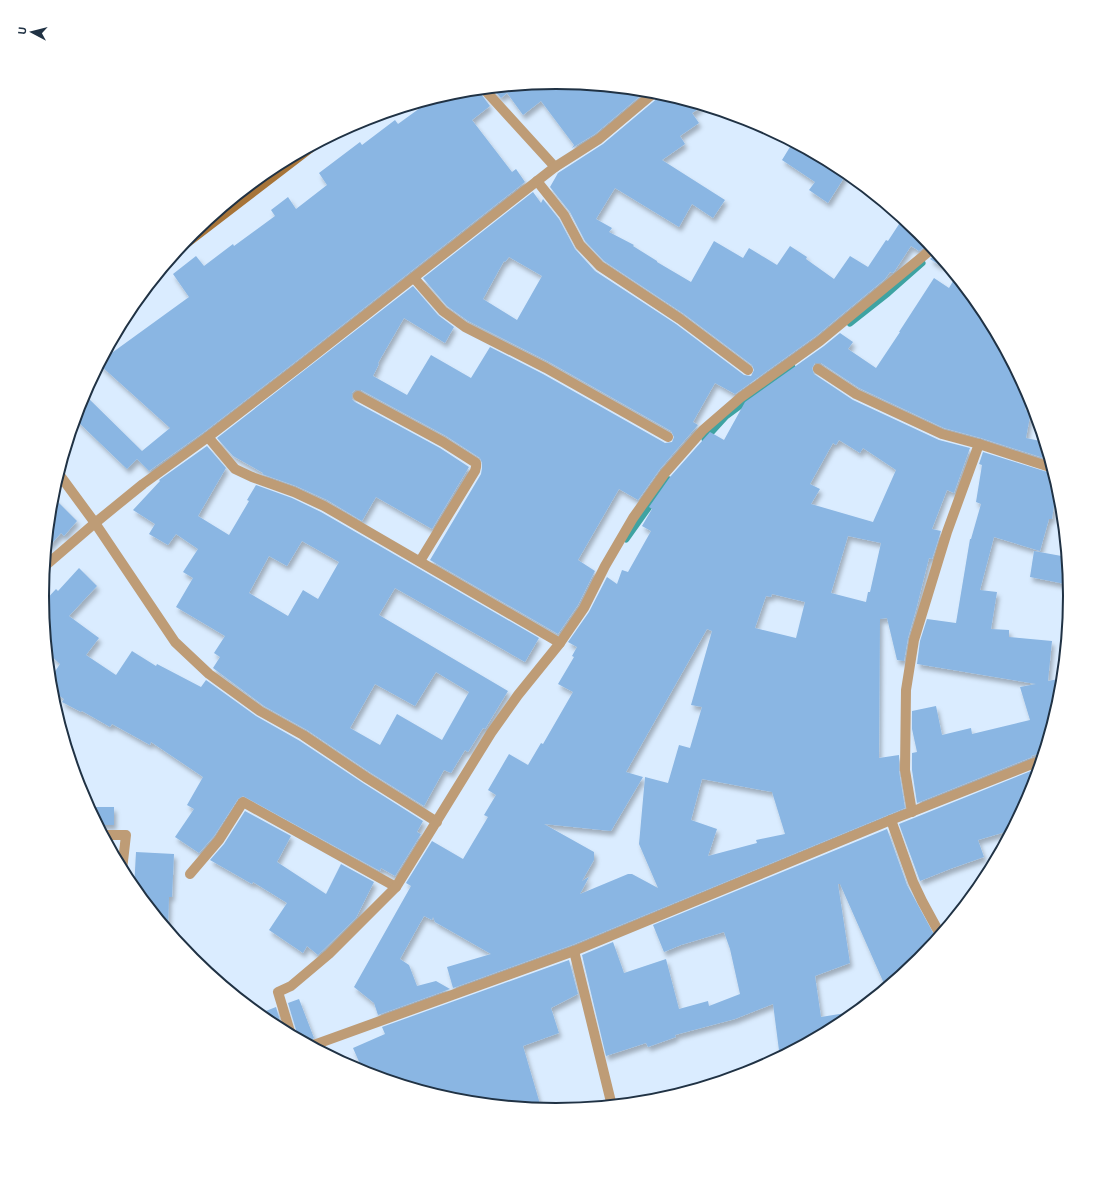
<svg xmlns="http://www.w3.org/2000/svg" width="1113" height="1193" font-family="Ubuntu,sans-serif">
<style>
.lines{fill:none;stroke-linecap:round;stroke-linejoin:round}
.stream{stroke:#3ea3a2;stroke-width:7}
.building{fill:#8ab6e3;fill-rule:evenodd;filter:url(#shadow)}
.street{stroke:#be9c76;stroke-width:10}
.secondary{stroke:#a77438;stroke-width:10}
.rim{fill:none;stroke:#203244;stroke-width:2}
</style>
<defs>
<filter id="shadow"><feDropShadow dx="2.5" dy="4.5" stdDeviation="2" flood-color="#0004"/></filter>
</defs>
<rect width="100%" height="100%" fill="#daecff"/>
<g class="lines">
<g class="stream">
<path d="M 850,323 L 888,293 L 922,263"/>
<path d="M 705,439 L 726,416 L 792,367"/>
<path d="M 626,539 L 660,491 L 669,480"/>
</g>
</g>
<g class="building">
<path d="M 557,82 L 565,83 L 646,91 L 595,134 L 572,148 L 574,145 L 541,101 L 523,115 L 507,93 L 501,98 L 492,88 Z"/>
<path d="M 478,90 L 490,106 L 472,120 L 512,172 L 516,169 L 525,182 L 299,359 L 204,432 L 149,471 L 137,459 L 127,469 L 75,419 L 84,394 L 142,451 L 170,428 L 100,365 L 102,360 L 189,297 L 173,274 L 196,256 L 204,266 L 233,244 L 234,246 L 275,216 L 271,210 L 288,197 L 296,209 L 327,185 L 319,173 L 360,142 L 362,145 L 395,120 L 398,124 L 431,100 L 456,92 Z"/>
<path d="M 661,93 L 703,106 L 692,113 L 699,123 L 680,136 L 685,144 L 662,160 L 725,200 L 713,218 L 692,204 L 679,227 L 615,188 L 596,219 L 612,228 L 609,232 L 634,245 L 633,246 L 657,261 L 657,262 L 691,282 L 714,241 L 743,258 L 749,248 L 777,265 L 790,246 L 807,257 L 806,259 L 834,279 L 850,256 L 868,267 L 886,240 L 888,241 L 903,218 L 920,233 L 929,243 L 919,251 L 911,246 L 894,272 L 892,273 L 890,272 L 885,279 L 816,336 L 735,394 L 715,383 L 693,422 L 698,425 L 660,469 L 638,500 L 619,489 L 578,560 L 595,571 L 578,605 L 558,634 L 430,560 L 481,474 L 482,468 L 482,463 L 480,458 L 446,436 L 361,390 L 355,390 L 352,393 L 352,399 L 355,402 L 440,448 L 469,467 L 432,529 L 376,497 L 362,521 L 327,500 L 296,486 L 262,474 L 263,473 L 233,456 L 217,438 L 413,286 L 438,315 L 454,327 L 445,343 L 404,318 L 378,363 L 379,364 L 373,376 L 407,395 L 431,355 L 471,378 L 490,347 L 543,374 L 665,443 L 672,442 L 674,437 L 671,431 L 549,362 L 468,321 L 447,306 L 423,278 L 533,192 L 541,203 L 543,199 L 559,219 L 575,249 L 595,271 L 676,324 L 744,375 L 751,376 L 754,370 L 752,365 L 684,314 L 604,261 L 585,241 L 570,212 L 550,187 L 558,173 L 603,144 L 659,97 ZM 509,257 L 542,276 L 517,320 L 483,299 L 504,261 L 505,262 Z"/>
<path d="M 793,142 L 843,169 L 847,173 L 828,203 L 809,190 L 815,182 L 782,160 Z"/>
<path d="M 937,253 L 944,262 L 941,266 L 930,259 Z"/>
<path d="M 956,276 L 984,311 L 1029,393 L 1025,410 L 1031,411 L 1026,438 L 1045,442 L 1050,460 L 981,438 L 944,428 L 859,388 L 821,363 L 815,363 L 812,368 L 814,374 L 853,400 L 939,440 L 970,448 L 954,493 L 947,490 L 932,529 L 941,531 L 932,559 L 929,558 L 916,610 L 908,638 L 904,661 L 897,660 L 887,618 L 880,619 L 879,758 L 899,755 L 899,771 L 905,808 L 572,945 L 453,988 L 447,967 L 491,954 L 435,922 L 433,917 L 432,920 L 424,916 L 400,959 L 409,965 L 417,986 L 436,981 L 450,989 L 378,1015 L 374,1003 L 354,987 L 411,886 L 406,883 L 432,841 L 463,859 L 488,817 L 484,815 L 496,795 L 488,790 L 509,754 L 528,765 L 541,743 L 543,744 L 573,692 L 558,684 L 574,657 L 572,656 L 577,647 L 568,642 L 589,612 L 607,577 L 617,584 L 622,570 L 628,572 L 651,531 L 642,526 L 652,509 L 649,507 L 670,477 L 710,432 L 724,440 L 745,402 L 824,346 L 840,333 L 853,342 L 848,349 L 876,368 L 900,332 L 899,332 L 934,278 L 949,288 ZM 839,440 L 860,453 L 863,448 L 896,470 L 873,522 L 811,504 L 820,489 L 810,484 L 833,443 L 836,445 ZM 848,536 L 881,543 L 870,592 L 868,592 L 866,602 L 831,593 ZM 772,594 L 805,602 L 796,638 L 755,628 L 766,596 L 771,597 ZM 707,629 L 712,631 L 691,705 L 702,707 L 690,748 L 679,745 L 668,783 L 645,777 L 639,844 L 658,888 L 632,874 L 628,874 L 580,894 L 589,877 L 582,881 L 594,860 L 594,852 L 544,824 L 611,831 L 643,777 L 626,772 ZM 702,779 L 772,792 L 785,834 L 756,840 L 757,843 L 708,856 L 717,829 L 691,820 Z"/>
<path d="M 207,446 L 226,468 L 198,516 L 229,535 L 249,501 L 247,500 L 256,485 L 292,498 L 321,512 L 539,638 L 525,662 L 395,588 L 379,615 L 508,691 L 485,729 L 483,728 L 468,752 L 465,750 L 451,773 L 444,770 L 424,806 L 371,773 L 307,730 L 264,706 L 213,668 L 220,657 L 214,653 L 225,636 L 176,607 L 193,578 L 183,572 L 198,549 L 176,534 L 168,545 L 149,534 L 155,524 L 133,510 L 160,481 L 159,480 ZM 302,541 L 339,562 L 318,599 L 303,590 L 288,616 L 249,593 L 269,556 L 287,566 ZM 436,672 L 469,692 L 442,740 L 397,714 L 380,745 L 350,728 L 375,684 L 415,706 Z"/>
<path d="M 983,452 L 1054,474 L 1061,496 L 1062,506 L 1054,505 L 1052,519 L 1049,519 L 1040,551 L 994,537 L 980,590 L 997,592 L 991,629 L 1009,630 L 1009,637 L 1052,641 L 1048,681 L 1063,678 L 1061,697 L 1044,752 L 1031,756 L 1032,757 L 917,803 L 912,770 L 912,753 L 917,752 L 912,729 L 912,711 L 936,706 L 942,735 L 971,728 L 972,734 L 1030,720 L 1020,687 L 1036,684 L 917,664 L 920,641 L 927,619 L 956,623 L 970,539 L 971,539 L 981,504 L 976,502 L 982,465 L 979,464 Z"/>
<path d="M 52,496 L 77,521 L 64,536 L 61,533 L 47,549 Z"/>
<path d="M 1034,551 L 1067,557 L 1070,585 L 1030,577 Z"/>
<path d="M 79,568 L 97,586 L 69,616 L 99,638 L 86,655 L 116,675 L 132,651 L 156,666 L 157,664 L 201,687 L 206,680 L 256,716 L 300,741 L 363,783 L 423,821 L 417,832 L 421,834 L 395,876 L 381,868 L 380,871 L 243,796 L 238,799 L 214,836 L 199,853 L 175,837 L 194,809 L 187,805 L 203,777 L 151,742 L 150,745 L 112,724 L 110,727 L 82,711 L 81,712 L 62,702 L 64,699 L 51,690 L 50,679 L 60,664 L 48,653 L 43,603 L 56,589 L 58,591 Z"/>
<path d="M 1031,771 L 1035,784 L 1032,794 L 1012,830 L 978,840 L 984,857 L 950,869 L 920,881 L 899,824 Z"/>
<path d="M 88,807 L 114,807 L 114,825 L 98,825 Z"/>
<path d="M 245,811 L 291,836 L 277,862 L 326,894 L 341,864 L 374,882 L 356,918 L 318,955 L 307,946 L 303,953 L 269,930 L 287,903 L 253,882 L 252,884 L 210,860 L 224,844 Z"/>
<path d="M 887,829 L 907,885 L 937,940 L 920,960 L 886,988 L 840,884 L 838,884 L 850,963 L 815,976 L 821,1017 L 858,1011 L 842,1024 L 780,1058 L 773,1004 L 735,1019 L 675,1035 L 676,1037 L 648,1047 L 646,1043 L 606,1056 L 582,955 L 613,942 L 624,973 L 666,959 L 679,1009 L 708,1001 L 709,1006 L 740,994 L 730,949 L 724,932 L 681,945 L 664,952 L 653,925 Z"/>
<path d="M 136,852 L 174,854 L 172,897 L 169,897 L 168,931 L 134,889 Z"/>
<path d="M 569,960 L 578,994 L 551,1008 L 559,1033 L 523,1046 L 540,1104 L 529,1108 L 456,1101 L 364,1073 L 353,1048 L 385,1034 L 382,1027 Z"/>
<path d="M 299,999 L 314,1038 L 305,1043 L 297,1038 L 297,1033 L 288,1003 Z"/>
<path d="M 276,1007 L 283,1031 L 270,1024 L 258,1014 Z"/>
</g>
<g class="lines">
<g class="street">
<path d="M 484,89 L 555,167"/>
<path d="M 537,181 L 564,215 L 580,245 L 600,266 L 680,319 L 748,370"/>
<path d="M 414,278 L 443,311 L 465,327 L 546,368 L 668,437"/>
<path d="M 818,369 L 856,394 L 942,434 L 979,444 L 1053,468"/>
<path d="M 358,396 L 443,442 L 476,463 L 476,467 L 475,471 L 420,561"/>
<path d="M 208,437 L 235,469 L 252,477 L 294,492 L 324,506 L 560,643"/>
<path d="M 59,474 L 95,523 L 143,484 L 208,437 L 303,364 L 555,167 L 599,139 L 655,92"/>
<path d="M 45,566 L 95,523 L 175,642 L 209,674 L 260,711 L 303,735 L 367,778 L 437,822"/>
<path d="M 912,812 L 905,770 L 906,690 L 914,640 L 947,532 L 979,444"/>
<path d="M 891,820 L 913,882 L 922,901 L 941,936"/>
<path d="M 103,835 L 126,835 L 122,870"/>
<path d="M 190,874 L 219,840 L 243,802 L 396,887"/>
<path d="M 574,951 L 612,1106"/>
<path d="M 291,1035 L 278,992 L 291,986 L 329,954 L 396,887 L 491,733 L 518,695 L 560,643 L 584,608 L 605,566 L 633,518 L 665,473 L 703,430 L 740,398 L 820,341 L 933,248"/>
<path d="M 311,1046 L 574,951 L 891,820 L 1042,760"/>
</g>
<path class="secondary" d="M 181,247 L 310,148"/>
</g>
<path d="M0 0H1113V1193H0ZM49 596a507 507 0 1 1 1014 0a507 507 0 1 1-1014 0Z" fill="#fff" fill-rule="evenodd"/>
<path class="rim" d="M49 596a507 507 0 1 1 1014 0a507 507 0 1 1-1014 0Z"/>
<g transform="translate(32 32) rotate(277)" stroke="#ffffff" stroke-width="3" paint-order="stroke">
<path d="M0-3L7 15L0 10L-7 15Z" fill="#203244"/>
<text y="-6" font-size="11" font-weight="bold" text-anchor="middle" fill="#203244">U</text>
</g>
</svg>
